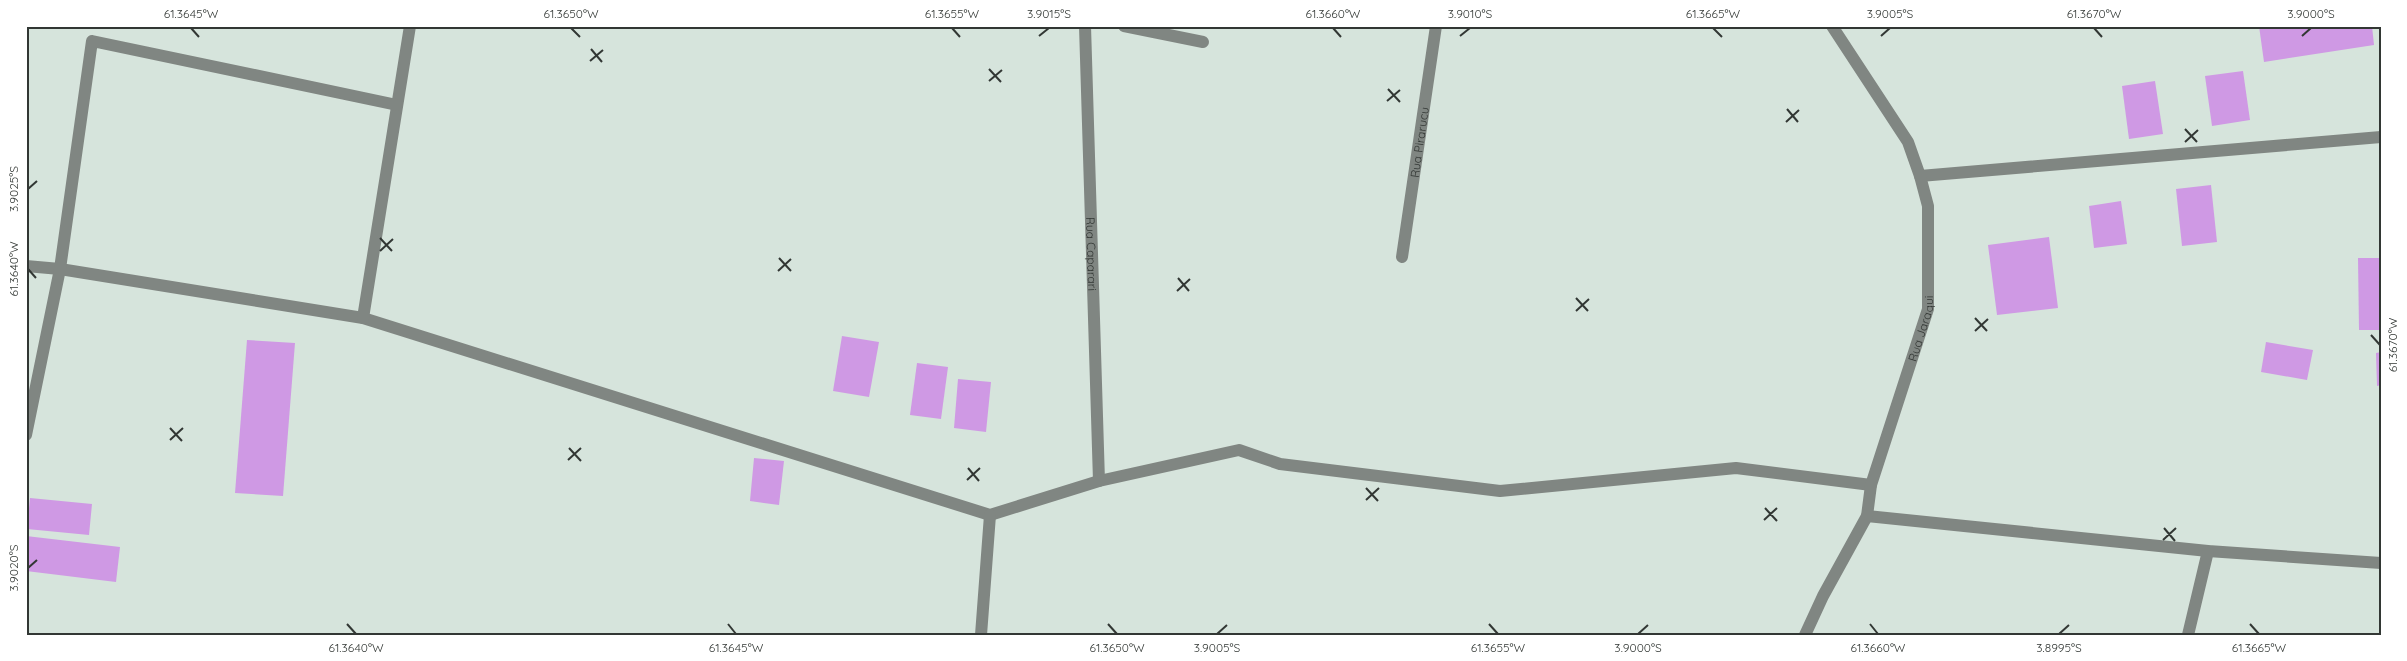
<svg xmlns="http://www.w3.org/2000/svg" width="2407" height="661" font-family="Quicksand,sans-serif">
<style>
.building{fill:#cf99e4}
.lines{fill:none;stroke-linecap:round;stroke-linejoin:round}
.minor{stroke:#808682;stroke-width:12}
.ticks{fill:none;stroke:#323734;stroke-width:2}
.labels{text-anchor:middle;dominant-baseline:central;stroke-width:4;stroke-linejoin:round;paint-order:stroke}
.street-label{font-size:12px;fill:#323734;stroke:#fff}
.neatline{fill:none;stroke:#323734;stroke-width:2}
.ticks-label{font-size:12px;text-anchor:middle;fill:#323734}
</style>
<rect width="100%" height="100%" fill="#d6e4dc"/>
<g class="building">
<path d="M 2259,26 L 2372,26 L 2374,45 L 2264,62 Z"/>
<path d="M 2243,71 L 2250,120 L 2212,126 L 2205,76 Z"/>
<path d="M 2155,81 L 2163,134 L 2129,139 L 2122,86 Z"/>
<path d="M 2211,185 L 2217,242 L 2182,246 L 2176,189 Z"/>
<path d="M 2121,201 L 2127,244 L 2094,248 L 2089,206 Z"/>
<path d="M 2049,237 L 2058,308 L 1997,315 L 1988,245 Z"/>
<path d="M 2358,258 L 2381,258 L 2381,330 L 2359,330 Z"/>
<path d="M 842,336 L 879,342 L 869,397 L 833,391 Z"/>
<path d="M 247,340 L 295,343 L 283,496 L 235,493 Z"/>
<path d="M 2266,342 L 2313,350 L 2307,380 L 2261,372 Z"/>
<path d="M 2381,352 L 2381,385 L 2377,386 L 2376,353 Z"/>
<path d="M 917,363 L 948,367 L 941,419 L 910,415 Z"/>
<path d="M 958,379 L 991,382 L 986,432 L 954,428 Z"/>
<path d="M 754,458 L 784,461 L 779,505 L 750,501 Z"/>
<path d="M 30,498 L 92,504 L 89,535 L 27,529 Z"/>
<path d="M 26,536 L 120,547 L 116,582 L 26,571 Z"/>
</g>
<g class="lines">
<g class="minor">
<path id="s1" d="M 1085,26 L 1099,481"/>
<path d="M 1124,26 L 1203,42"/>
<path d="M 1920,176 L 2381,137"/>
<path id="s2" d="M 1402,257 L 1436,26"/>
<path d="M 26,266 L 60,269 L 363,318 L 990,515 L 1099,481 L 1239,450 L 1280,464 L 1500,491 L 1736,468 L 1871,485"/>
<path d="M 363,318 L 410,26"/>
<path d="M 26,435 L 60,269 L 92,41 L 397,105"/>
<path d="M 1867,516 L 2208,551 L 2381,563"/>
<path d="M 981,635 L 990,515"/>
<path id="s3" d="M 1805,635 L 1823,596 L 1867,516 L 1871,485 L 1928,309 L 1928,206 L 1920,176 L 1908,142 L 1832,26"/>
<path d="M 2188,635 L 2208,551"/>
</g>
</g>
<path class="ticks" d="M 191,28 L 199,37M 571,28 L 580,37M 952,28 L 960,37M 1333,28 L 1341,37M 1713,28 L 1722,37M 2094,28 L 2102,37M 1039,36 L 1049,28M 1460,36 L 1470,28M 1881,36 L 1890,28M 2302,36 L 2311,28M 591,49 L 602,62M 590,61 L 603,50M 989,69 L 1001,82M 989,81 L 1002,70M 1388,89 L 1400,102M 1387,101 L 1400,90M 1787,109 L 1798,122M 1786,122 L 1799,110M 2185,129 L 2197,142M 2185,142 L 2198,130M 28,189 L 37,181M 380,238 L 392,251M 380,251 L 393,239M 779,258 L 791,271M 28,269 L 36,278M 778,271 L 791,259M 1178,278 L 1189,291M 1177,291 L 1190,279M 1576,298 L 1588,311M 1576,311 L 1589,299M 1975,318 L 1987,331M 1975,331 L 1988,319M 2371,335 L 2380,345M 170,428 L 182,441M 170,440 L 183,428M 569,448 L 581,461M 568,460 L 581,448M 968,468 L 979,481M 967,480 L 980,468M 1366,488 L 1378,501M 1366,500 L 1379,488M 1765,508 L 1777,521M 1764,520 L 1777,508M 2164,528 L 2175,541M 2163,540 L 2176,528M 28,568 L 37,560M 347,624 L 356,634M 728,624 L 736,634M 1108,624 L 1117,634M 1489,624 L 1498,634M 1870,624 L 1878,634M 2250,624 L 2259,634M 1217,634 L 1227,625M 1638,634 L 1648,625M 2059,634 L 2069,625"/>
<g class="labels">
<g class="street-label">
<text stroke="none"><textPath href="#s2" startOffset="116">Rua Pirarucu</textPath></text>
<text stroke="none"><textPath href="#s1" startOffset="228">Rua Caparari</textPath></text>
<text stroke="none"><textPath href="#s3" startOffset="330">Rua Jaraqui</textPath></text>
</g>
</g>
<rect width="2407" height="661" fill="none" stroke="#ffffff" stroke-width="55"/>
<rect x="28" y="28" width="2352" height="606" class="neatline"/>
<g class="ticks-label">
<text x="191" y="18">61.3645°W</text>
<text x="571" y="18">61.3650°W</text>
<text x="952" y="18">61.3655°W</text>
<text x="1049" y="18">3.9015°S</text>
<text x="1333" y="18">61.3660°W</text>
<text x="1470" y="18">3.9010°S</text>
<text x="1713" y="18">61.3665°W</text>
<text x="1890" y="18">3.9005°S</text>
<text x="2094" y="18">61.3670°W</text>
<text x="2311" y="18">3.9000°S</text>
<text transform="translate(14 189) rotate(-90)" y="4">3.9025°S</text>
<text transform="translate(14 269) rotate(-90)" y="4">61.3640°W</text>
<text transform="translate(2393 345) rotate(-90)" y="4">61.3670°W</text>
<text transform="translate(14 568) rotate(-90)" y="4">3.9020°S</text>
<text x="356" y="652">61.3640°W</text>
<text x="736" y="652">61.3645°W</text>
<text x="1117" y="652">61.3650°W</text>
<text x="1217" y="652">3.9005°S</text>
<text x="1498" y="652">61.3655°W</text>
<text x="1638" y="652">3.9000°S</text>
<text x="1878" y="652">61.3660°W</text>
<text x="2059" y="652">3.8995°S</text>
<text x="2259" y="652">61.3665°W</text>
</g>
</svg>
